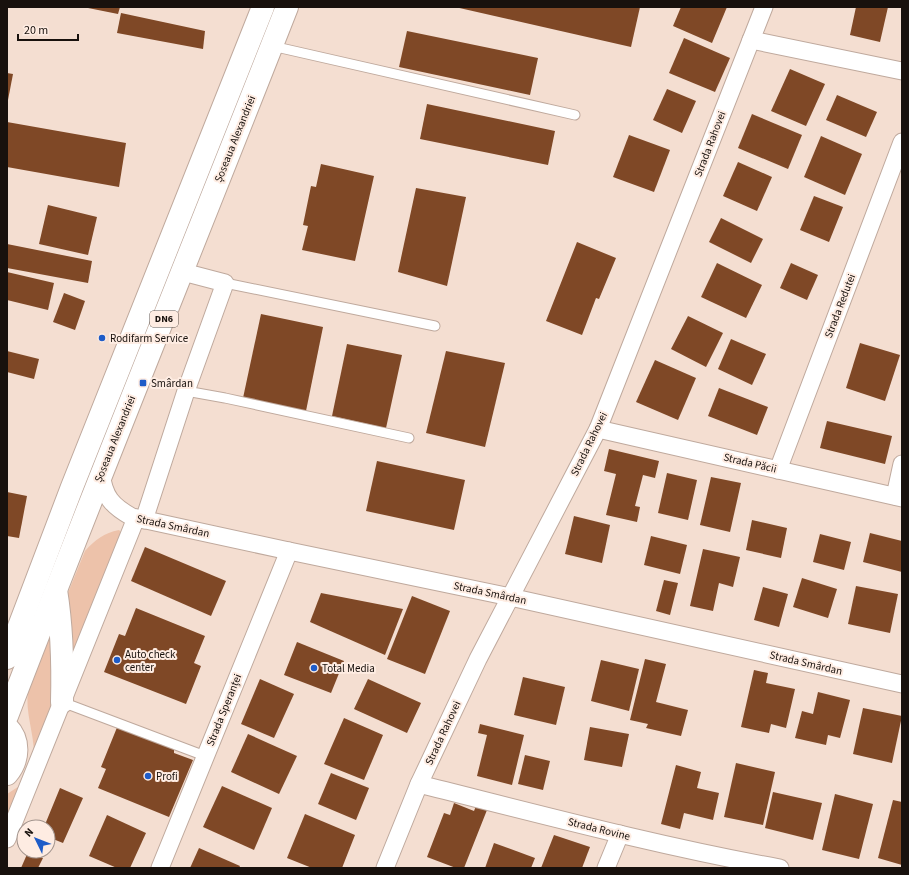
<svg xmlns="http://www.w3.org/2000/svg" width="909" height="875" font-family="'Source Sans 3',sans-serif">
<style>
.green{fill:#edc2aa}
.building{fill:#7f4826}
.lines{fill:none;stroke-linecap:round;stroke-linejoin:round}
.service-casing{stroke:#bfa99d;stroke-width:11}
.minor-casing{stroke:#bfa99d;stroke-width:19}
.primary-casing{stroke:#bfa99d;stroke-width:24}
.service{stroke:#fff;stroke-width:9}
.minor{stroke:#fff;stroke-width:17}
.primary{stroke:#fff;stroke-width:22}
.poi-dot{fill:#1e5cc8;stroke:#feece2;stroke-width:1.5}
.labels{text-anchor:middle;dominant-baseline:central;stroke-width:4;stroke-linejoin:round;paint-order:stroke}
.shield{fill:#feece2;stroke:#5d534d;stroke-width:1}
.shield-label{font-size:10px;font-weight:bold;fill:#18110d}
.street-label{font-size:11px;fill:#18110d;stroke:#feece2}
.poi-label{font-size:11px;fill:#18110d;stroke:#feece2;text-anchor:start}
</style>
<rect width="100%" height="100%" fill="#f4ded1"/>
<g class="green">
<path d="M 119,530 L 121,532 L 34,754 C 34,733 25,712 28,691 L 85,551 C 95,540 104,533 119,530 Z"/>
<path d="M 21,785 L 7,819 L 7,794 Z"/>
</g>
<g class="building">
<path d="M 83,7 L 120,7 L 118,14 Z"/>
<path d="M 455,7 L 640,7 L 631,47 Z"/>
<path d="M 681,7 L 727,7 L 712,43 L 673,26 Z"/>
<path d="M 856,7 L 888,7 L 880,42 L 850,35 Z"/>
<path d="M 121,13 L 205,31 L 203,49 L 117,33 Z"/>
<path d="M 407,31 L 538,58 L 530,95 L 399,67 Z"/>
<path d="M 684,38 L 730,58 L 715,92 L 669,73 Z"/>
<path d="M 790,69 L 825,84 L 806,126 L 771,111 Z"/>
<path d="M 7,73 L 13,74 L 8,100 L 7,100 Z"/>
<path d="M 667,89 L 696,101 L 682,133 L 653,120 Z"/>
<path d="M 837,95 L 877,112 L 866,137 L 826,120 Z"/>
<path d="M 427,104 L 555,131 L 548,165 L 420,139 Z"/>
<path d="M 752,114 L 802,135 L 788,169 L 738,148 Z"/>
<path d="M 7,122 L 126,143 L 119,187 L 7,167 Z"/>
<path d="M 629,135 L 670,150 L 654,192 L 613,177 Z"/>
<path d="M 821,136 L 862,154 L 845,195 L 804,177 Z"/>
<path d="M 738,162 L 772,177 L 757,211 L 723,196 Z"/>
<path d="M 321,164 L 374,176 L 355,261 L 302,250 L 308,226 L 303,225 L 311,186 L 316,187 Z"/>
<path d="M 416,188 L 466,197 L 447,286 L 398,272 Z"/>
<path d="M 814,196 L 843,207 L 829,242 L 800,230 Z"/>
<path d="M 48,205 L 97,217 L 88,255 L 39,244 Z"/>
<path d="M 721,218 L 763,239 L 751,263 L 709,242 Z"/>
<path d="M 577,242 L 616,258 L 599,299 L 596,298 L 582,335 L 546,321 Z"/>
<path d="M 7,244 L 92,261 L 88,283 L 7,268 Z"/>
<path d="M 717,263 L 762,285 L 746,318 L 701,297 Z"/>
<path d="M 791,263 L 818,275 L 807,300 L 780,288 Z"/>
<path d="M 7,272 L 54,283 L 48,310 L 7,300 Z"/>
<path d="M 64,293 L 85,301 L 75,330 L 53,322 Z"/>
<path d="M 261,314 L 323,327 L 306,411 L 243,398 Z"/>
<path d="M 688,316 L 723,333 L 706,367 L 671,349 Z"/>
<path d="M 731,339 L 766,354 L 752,385 L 718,369 Z"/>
<path d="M 860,343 L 900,355 L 885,401 L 846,388 Z"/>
<path d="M 347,344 L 402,355 L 386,428 L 332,416 Z"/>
<path d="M 7,351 L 39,359 L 34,379 L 7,372 Z"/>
<path d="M 446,351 L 505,363 L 485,447 L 426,433 Z"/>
<path d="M 655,360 L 696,378 L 678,420 L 636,402 Z"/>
<path d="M 719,388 L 768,407 L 757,435 L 708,416 Z"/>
<path d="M 827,421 L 892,436 L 885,464 L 820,448 Z"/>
<path d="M 609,449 L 659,461 L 655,478 L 643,475 L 635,506 L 640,507 L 637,522 L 606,515 L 616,474 L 604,471 Z"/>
<path d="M 377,461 L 465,480 L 454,530 L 366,511 Z"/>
<path d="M 667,473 L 697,480 L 688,520 L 658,513 Z"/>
<path d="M 711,477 L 741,483 L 730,532 L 700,525 Z"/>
<path d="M 7,492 L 27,496 L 19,538 L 7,536 Z"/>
<path d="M 574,516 L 610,525 L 602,563 L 565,554 Z"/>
<path d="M 752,520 L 787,528 L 781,558 L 746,550 Z"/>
<path d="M 870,533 L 902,541 L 902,572 L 863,562 Z"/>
<path d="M 820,534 L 851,542 L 844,570 L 813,562 Z"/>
<path d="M 651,536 L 687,545 L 680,574 L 644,565 Z"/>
<path d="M 145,547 L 226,581 L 211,616 L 131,581 Z"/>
<path d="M 703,549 L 740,557 L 733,587 L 719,583 L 713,611 L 690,606 Z"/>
<path d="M 802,578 L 837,589 L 828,618 L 793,607 Z"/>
<path d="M 664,580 L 678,583 L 670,615 L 656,611 Z"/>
<path d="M 856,586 L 898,594 L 890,633 L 848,624 Z"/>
<path d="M 763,587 L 788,594 L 779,627 L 754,620 Z"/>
<path d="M 321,593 L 403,609 L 385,655 L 310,622 Z"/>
<path d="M 412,596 L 450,611 L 425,674 L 387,659 Z"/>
<path d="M 136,608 L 205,636 L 194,663 L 201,666 L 186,704 L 104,672 L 119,634 L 125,636 Z"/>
<path d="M 297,642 L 344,661 L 331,693 L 284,675 Z"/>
<path d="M 645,659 L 666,664 L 656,702 L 688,710 L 681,736 L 646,728 L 648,724 L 630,720 Z"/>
<path d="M 601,660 L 639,669 L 629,711 L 591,701 Z"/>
<path d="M 754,670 L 768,673 L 766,683 L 795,689 L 786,728 L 771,724 L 769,733 L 741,727 Z"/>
<path d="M 523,677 L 565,687 L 556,725 L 514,715 Z"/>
<path d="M 260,679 L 294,694 L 274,738 L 241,724 Z"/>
<path d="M 368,679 L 421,703 L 407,733 L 354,709 Z"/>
<path d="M 818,692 L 850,700 L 840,738 L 828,735 L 826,745 L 795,738 L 802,711 L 813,714 Z"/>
<path d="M 863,708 L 902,716 L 892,763 L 853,754 Z"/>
<path d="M 344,718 L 383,735 L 364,780 L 324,764 Z"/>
<path d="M 480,724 L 524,735 L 512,785 L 477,776 L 487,735 L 478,733 Z"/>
<path d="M 118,725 L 174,748 L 174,753 L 193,760 L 169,817 L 98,788 L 106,769 L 101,767 Z"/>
<path d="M 590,727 L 629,734 L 622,767 L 584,760 Z"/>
<path d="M 248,734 L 297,756 L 279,794 L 231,772 Z"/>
<path d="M 525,755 L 550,761 L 543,790 L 518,784 Z"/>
<path d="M 736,763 L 775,772 L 763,825 L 724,817 Z"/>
<path d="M 676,765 L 701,772 L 697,788 L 719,793 L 713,820 L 684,813 L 680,829 L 661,824 Z"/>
<path d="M 331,773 L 369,788 L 356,820 L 318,804 Z"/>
<path d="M 222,786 L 272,808 L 254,850 L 203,827 Z"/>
<path d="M 60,788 L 83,798 L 63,843 L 48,837 L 48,827 L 44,827 Z"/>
<path d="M 773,792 L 822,803 L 813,840 L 765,828 Z"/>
<path d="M 835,794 L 873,804 L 859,859 L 822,850 Z"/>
<path d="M 893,800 L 902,802 L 902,865 L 878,858 Z"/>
<path d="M 454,803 L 474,811 L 476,806 L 487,810 L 464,868 L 456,868 L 427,857 L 444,813 L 450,815 Z"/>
<path d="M 305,814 L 355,835 L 342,868 L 312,868 L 287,858 Z"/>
<path d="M 107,815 L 146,833 L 130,868 L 117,868 L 89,856 Z"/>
<path d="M 554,835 L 590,847 L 582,868 L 541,868 Z"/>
<path d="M 494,843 L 535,858 L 531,868 L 485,868 Z"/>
<path d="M 199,848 L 240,866 L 239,868 L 190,868 Z"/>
<path d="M 28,852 L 43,858 L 38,868 L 21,868 Z"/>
</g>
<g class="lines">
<defs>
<g id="service">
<path d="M 272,46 L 575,115"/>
<path d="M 225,283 L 435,326"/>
<path d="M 186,391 L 225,398 L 409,438"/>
<path d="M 62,702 L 205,756"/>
</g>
<g id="minor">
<path d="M 751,40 L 902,71"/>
<path d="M 598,429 L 902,498"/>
<path d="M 778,470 L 902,142"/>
<path d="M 101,473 C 104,497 112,506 132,517 L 289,551 L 510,597 L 902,684"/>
<path d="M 895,496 L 902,464"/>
<path d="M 144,520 L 186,391 L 225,283 L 183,272"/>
<path d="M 419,784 C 539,814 658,846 780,868"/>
<path d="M 7,839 L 136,518"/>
<path d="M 160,868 L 289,551"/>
<path d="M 385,868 L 419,784 L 478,659 L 598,429 L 764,7"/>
<path d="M 606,868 L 620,834"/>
</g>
<g id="primary">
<path d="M 56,590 C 62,627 63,664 62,702"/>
<path d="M 7,658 L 72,487 L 263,7"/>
<path d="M 7,716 C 98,479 194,244 287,7"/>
<path d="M 7,727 C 20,740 19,760 7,774"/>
</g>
</defs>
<use href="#service" class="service-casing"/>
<use href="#minor" class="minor-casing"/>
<use href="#primary" class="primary-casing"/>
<use href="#service" class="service"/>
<use href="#minor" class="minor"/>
<use href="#primary" class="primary"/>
</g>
<g class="poi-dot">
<circle cx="102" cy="338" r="4"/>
<rect x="139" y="379" width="8" height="8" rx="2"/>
<circle cx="117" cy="660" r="4"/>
<circle cx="314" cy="668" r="4"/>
<circle cx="148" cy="776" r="4"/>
</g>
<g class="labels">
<rect class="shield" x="150" y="311" width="28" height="16" rx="3"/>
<g class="shield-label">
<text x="164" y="319">DN6</text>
</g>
<g class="street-label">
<text transform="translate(235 139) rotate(-68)">Șoseaua Alexandriei</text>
<text transform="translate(710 144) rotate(-69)">Strada Rahovei</text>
<text transform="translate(840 306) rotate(-69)">Strada Redutei</text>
<text transform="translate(115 439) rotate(-68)">Șoseaua Alexandriei</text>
<text transform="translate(589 444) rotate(-64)">Strada Rahovei</text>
<text transform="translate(750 463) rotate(13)">Strada Păcii</text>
<text transform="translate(173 526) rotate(12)">Strada Smârdan</text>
<text transform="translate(490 593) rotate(12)">Strada Smârdan</text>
<text transform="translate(806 663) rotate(13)">Strada Smârdan</text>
<text transform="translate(224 710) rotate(-68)">Strada Speranței</text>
<text transform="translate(443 733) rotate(-65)">Strada Rahovei</text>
<text transform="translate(599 829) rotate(14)">Strada Rovine</text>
</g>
<g class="poi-label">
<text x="110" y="338">Rodifarm Service</text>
<text x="151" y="383">Smârdan</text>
<text x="125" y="654">Auto check<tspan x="125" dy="13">center</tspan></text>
<text x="322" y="668">Total Media</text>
<text x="156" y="776">Profi</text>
</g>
</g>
<rect width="909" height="875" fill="none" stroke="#18110d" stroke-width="16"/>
<g transform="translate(36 839) rotate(313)"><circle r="19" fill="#feece2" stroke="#a2948d"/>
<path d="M0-3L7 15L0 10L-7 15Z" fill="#1e5cc8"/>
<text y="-6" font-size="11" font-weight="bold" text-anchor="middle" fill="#18110d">N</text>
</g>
<path d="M18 34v6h60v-6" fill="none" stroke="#18110d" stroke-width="2"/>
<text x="24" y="34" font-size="12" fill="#18110d" stroke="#feece2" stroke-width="3" paint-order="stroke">20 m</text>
</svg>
